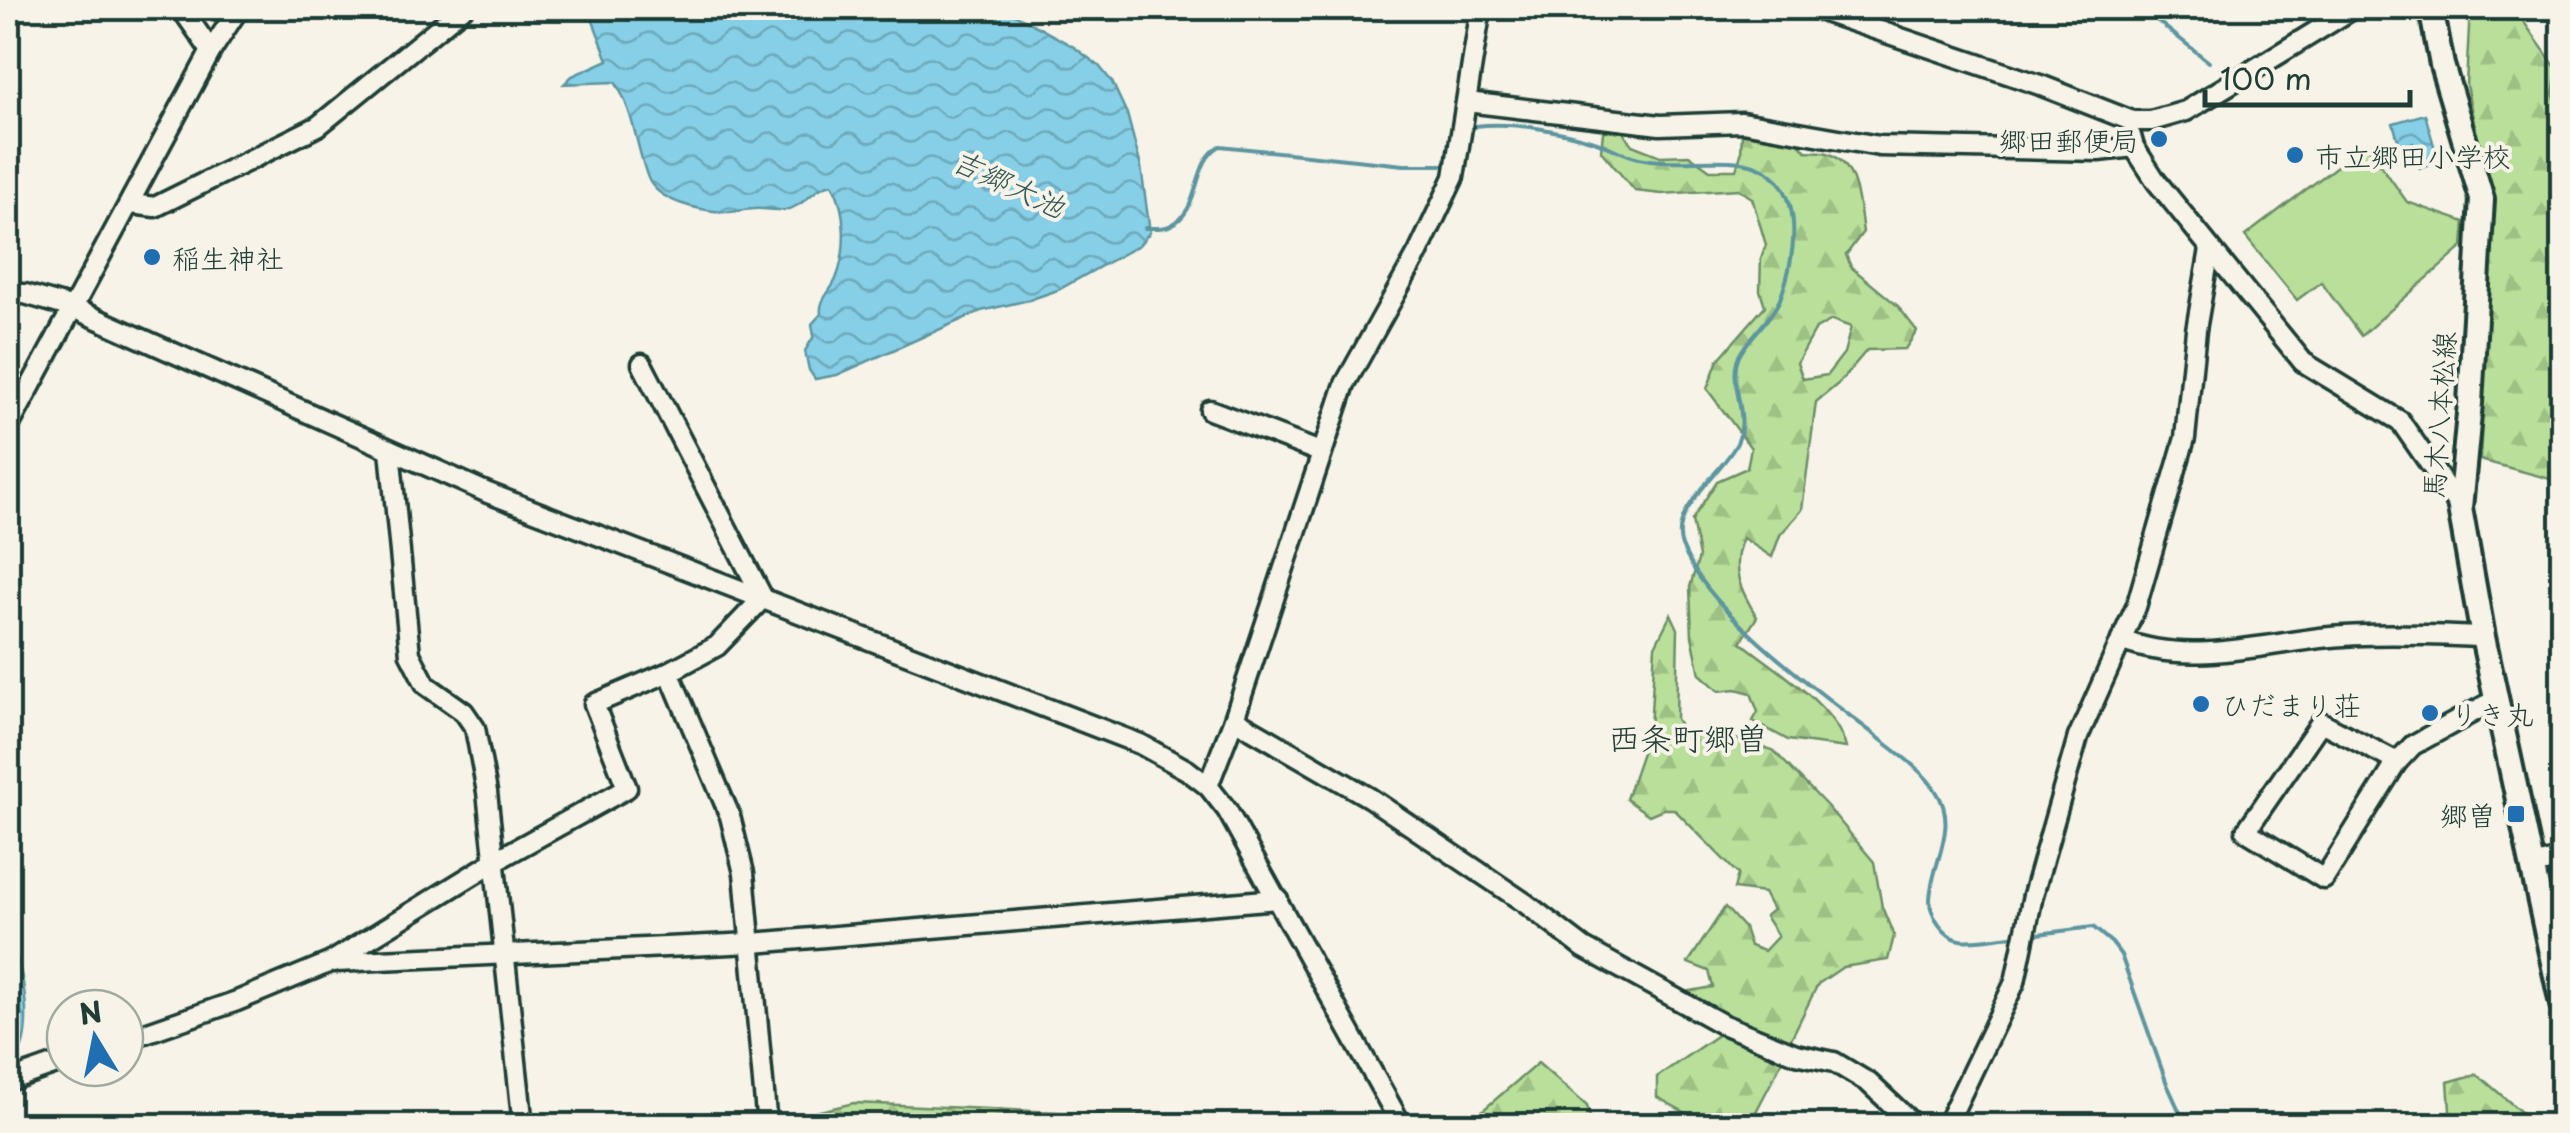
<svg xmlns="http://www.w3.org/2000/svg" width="2570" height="1133" font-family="'Playpen Sans','Klee One',sans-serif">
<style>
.forest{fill:url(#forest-firs);stroke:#6c8e67;stroke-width:2.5;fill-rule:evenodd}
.garden{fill:#b9df9a;stroke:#6c8e67;stroke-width:2.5}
.water{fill:url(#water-waves);stroke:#5d959f;stroke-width:2.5}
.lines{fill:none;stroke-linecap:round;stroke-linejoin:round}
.stream{stroke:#5d959f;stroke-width:4}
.minor-casing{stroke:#1f3d34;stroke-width:25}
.major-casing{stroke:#1f3d34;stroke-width:30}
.minor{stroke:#f7f3e8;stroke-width:18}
.major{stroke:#f7f3e8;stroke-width:22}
.poi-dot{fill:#1f6fb2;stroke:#f7f3e8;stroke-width:4}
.labels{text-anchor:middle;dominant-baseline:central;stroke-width:8;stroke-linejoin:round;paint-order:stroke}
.poi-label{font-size:28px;fill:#1f3d34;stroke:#f7f3e8;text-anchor:start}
.street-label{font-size:28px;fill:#1f3d34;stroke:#f7f3e8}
.water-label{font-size:30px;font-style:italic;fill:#345a58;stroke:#f7f3e8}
.quarter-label{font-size:32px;fill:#1f3d34;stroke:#f7f3e8}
</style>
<defs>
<pattern id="forest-firs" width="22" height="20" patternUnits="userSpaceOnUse" patternTransform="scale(2.5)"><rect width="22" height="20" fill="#b9df9a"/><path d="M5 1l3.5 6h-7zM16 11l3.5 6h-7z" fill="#9fc085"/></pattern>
<pattern id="water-waves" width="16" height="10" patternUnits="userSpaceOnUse" patternTransform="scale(2.5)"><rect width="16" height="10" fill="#86cfe6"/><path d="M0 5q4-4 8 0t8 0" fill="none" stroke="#6da9bb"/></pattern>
</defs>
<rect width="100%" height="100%" fill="#f7f3e8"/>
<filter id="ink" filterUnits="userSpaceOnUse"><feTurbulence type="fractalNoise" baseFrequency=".01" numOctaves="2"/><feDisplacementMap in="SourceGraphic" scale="20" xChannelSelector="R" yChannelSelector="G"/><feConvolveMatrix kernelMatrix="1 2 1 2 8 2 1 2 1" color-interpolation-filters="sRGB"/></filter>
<g filter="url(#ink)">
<g class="forest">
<path d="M 2470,8 L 2514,8 L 2557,69 L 2553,94 L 2562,116 L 2562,503 L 2554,480 L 2480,460 L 2493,212 L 2466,85 Z"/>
<path d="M 1620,127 L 1632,145 L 1660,156 L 1689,155 L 1710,170 L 1736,170 L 1741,154 L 1742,131 L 1793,137 L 1806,151 C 1813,152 1824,151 1830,154 C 1858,165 1859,207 1863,232 L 1846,255 L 1851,267 L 1898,306 L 1917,331 L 1905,349 L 1867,350 L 1839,383 L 1816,402 L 1802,510 L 1780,535 L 1772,557 L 1743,538 C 1729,569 1741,591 1757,617 L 1741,642 C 1775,670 1836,705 1846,748 L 1788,740 L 1753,721 L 1758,712 L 1751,693 L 1736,689 L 1719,691 L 1700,674 L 1692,636 L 1690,587 L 1699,557 L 1692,520 L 1717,481 L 1747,468 L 1751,448 L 1707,389 L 1718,360 L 1765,306 L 1760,290 L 1761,259 L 1766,245 L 1752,198 L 1738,189 L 1662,194 L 1635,191 L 1601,151 L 1603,132 ZM 1832,320 L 1851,327 L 1844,353 L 1827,375 L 1803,379 L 1797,363 L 1816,329 Z"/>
<path d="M 1671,614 L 1678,629 L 1676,719 L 1688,737 L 1712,732 L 1773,750 L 1827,806 L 1874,862 L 1882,907 L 1894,936 L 1888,960 L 1843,967 L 1818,984 L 1789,1043 L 1722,1017 L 1685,992 L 1713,987 L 1709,971 L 1688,963 L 1725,907 L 1744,928 L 1750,946 L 1764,951 L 1778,936 L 1765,916 L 1773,910 L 1764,893 L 1734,889 L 1738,874 L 1674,809 L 1663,809 L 1649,815 L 1626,799 L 1650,729 L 1655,646 Z"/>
<path d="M 1722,1032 L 1785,1056 L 1749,1125 L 1708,1125 L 1657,1097 L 1657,1077 Z"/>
<path d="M 1538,1063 L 1587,1106 L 1592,1125 L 1481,1125 L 1475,1117 Z"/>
<path d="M 2477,1074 L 2536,1125 L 2451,1125 L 2448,1082 Z"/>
<path d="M 854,1103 L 1171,1117 L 1215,1125 L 755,1126 Z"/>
</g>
<path class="garden" d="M 2366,144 L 2407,202 L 2465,222 L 2463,247 L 2361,336 L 2321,282 L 2297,300 L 2245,236 Z"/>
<g class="water">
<path d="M 588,8 L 1004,8 L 1074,47 L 1099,66 L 1112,82 L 1127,114 L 1141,167 L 1150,232 L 1139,245 L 1058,290 L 1029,300 L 981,311 L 837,375 L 815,379 L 809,370 L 805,351 L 814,336 L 812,324 L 821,314 C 819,299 830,293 836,279 C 847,252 847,209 832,184 C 814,187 804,207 785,210 C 775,211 764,208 754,209 C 744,209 734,213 723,212 C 699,210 658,202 648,178 C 636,147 634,111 615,82 L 564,84 L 572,76 L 608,60 Z"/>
<path d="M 2425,114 L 2439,163 L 2420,168 L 2413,143 L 2400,147 L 2393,123 Z"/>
<path d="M 8,935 C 24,965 39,1045 8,1068 Z"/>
</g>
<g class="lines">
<g class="stream">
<path d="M 2149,8 L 2155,19 L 2209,62"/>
<path d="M 1470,133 L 1475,126 C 1513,121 1556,130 1594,141 C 1614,148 1629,158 1650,160 C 1680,164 1711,158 1741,162 C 1808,171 1798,253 1780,299 C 1771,321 1743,342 1737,361 C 1730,388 1750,416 1737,443 C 1723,472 1668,511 1682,546 C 1709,614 1817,690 1875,735 C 1896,752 1921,768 1936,791 C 1960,827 1931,863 1930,900 C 1930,916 1944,937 1960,940 C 1974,943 2005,936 2020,935"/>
<path d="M 1145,228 C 1152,228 1163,229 1169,226 C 1203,212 1190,163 1220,146 L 1404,165 L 1450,165"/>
<path d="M 2030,935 L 2093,927 L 2112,943 L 2121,955 L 2167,1084 L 2186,1126"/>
</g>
<defs>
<g id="minor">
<path d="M 181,8 L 211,51"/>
<path d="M 1812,8 L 2040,85 L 2132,121 L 2151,121 L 2186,111 L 2354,8"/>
<path d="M 1467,102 L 1660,125 L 1742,122 L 1879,146 L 2099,151 L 2134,147"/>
<path d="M 2131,136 L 2134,147 L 2156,181 L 2303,362 L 2400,421 L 2460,508"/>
<path d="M 131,204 L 155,207 L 318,126 L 463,8"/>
<path d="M 8,294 L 25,294 L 73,308 L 488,493 L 1140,744 L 1187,770 L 1208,786 L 1227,810 L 1402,1126"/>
<path d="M 1210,410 L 1320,452"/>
<path d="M 8,428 L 211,51 L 239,8"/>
<path d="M 390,450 L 410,654 L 426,685 L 464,712 L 475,728 L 487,792 L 523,1126"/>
<path d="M 2121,640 C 2185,665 2254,646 2320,638 C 2374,632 2429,635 2483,637"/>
<path d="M 669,672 L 730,816 L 744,873 L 767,1126"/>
<path d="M 1234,719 L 1370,798 L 1525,903 L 1584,948 L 1722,1024 L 1796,1054 L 1834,1062 L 1869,1083 L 1915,1126"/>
<path d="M 2321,722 L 2397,762 L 2324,879 L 2246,831 Z"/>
<path d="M 2397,762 L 2413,745 L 2497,699"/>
<path d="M 1208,786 L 1234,719 L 1345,384 L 1418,253 L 1454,177 L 1481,8"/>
<path d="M 2534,866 L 2562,858"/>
<path d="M 336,962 L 753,943 L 1278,899"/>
<path d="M 125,1040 L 237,1001 L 331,962 L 495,861 L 627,788 L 594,704 L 669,672 L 717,646 L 763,598 L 642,364"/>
<path d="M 8,1081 L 65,1061"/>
<path d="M 1946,1126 L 2015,982 L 2033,895 L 2078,737 L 2136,607 L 2185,438 L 2196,330 L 2210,249"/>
</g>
<path id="major" d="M 2431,8 L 2442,65 L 2482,199 L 2470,403 L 2460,508 L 2483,637 L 2562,1004"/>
</defs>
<use href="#minor" class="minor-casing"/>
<use href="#major" class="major-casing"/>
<use href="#minor" class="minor"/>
<use href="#major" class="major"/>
</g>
</g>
<g class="poi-dot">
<circle cx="2159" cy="139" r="10"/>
<circle cx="2295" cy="155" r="10"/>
<circle cx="152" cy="257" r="10"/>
<circle cx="2201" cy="704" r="10"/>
<circle cx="2430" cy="713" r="10"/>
<rect x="2506" y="804" width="20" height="20" rx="5"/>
</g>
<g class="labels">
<g class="poi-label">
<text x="2139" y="139" text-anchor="end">郷田郵便局</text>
<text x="2315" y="155">市立郷田小学校</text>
<text x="172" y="257">稲生神社</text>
<text x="2221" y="704">ひだまり荘</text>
<text x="2450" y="713">りき丸</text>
<text x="2496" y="814" text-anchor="end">郷曽</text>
</g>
<g class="street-label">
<text transform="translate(2438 415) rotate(-86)">馬木八本松線</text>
</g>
<g class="water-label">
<text transform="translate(1009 182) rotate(25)">吉郷大池</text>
</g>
<g class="quarter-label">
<text x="1688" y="737">西条町郷曽</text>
</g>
</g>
<rect width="2570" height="1133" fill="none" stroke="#f7f3e8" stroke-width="40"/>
<rect x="20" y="20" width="2530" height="1093" fill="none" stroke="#1f3d34" stroke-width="4" filter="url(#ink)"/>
<g transform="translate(95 1038) rotate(350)"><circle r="48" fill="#f7f3e8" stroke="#a1aaa0" stroke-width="2.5"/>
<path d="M0-8L18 38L0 25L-18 38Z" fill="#1f6fb2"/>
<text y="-15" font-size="28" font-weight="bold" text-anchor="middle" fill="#1f3d34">N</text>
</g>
<path d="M2205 90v15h205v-15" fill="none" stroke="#1f3d34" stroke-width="5"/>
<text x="2220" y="90" font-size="30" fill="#1f3d34" stroke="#f7f3e8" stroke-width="8" paint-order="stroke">100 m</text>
</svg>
